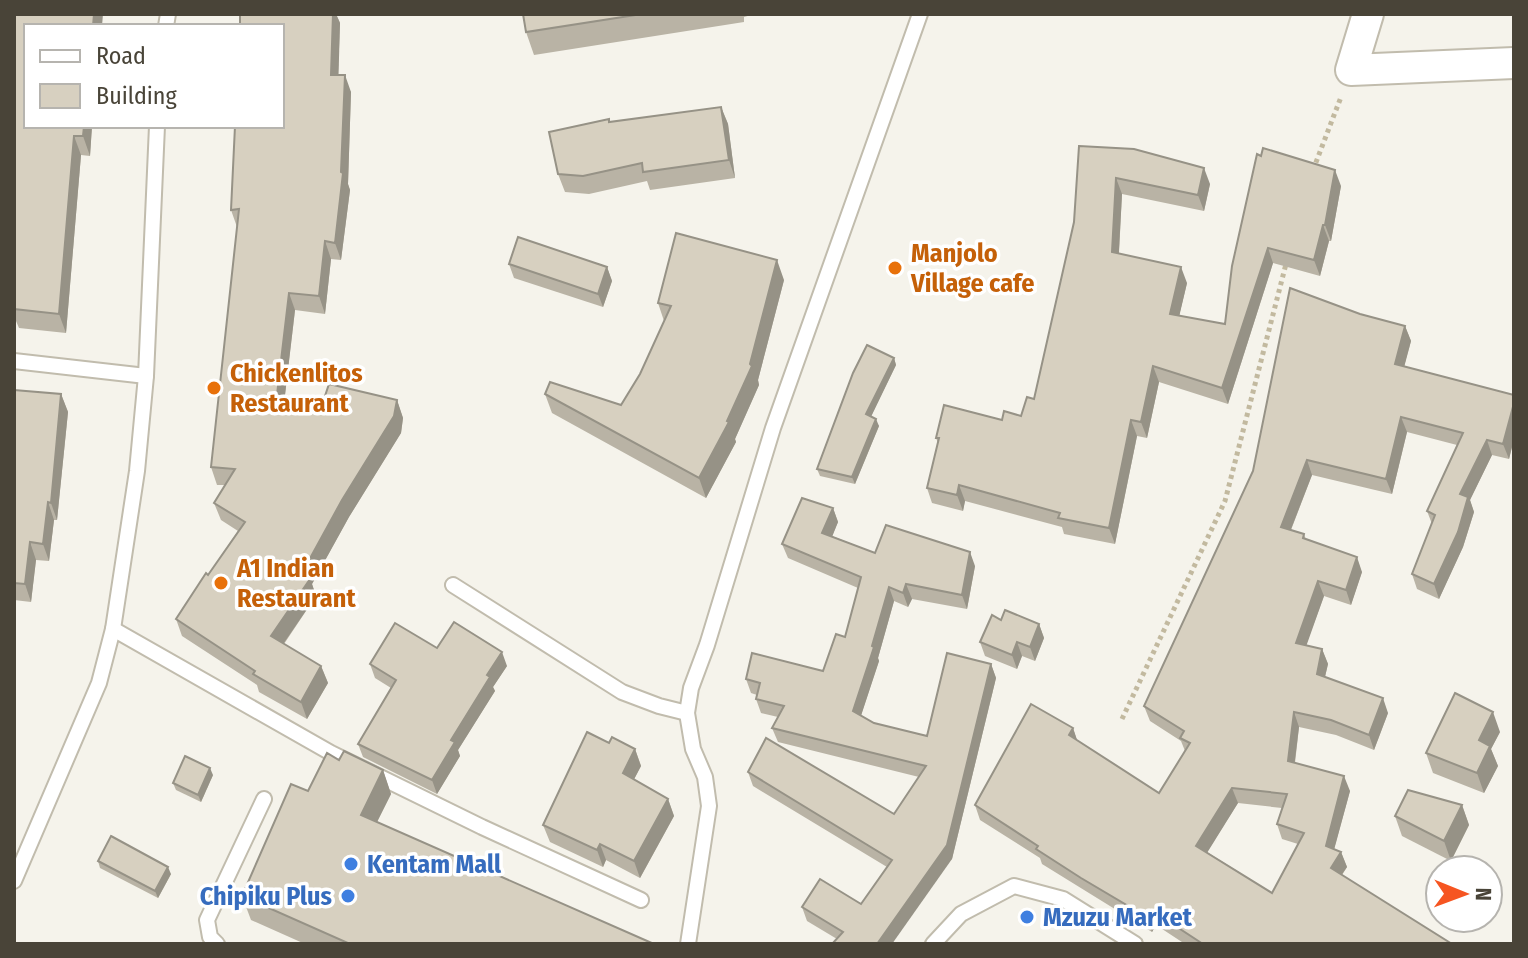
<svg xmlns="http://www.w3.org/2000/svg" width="1528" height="958" font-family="'Fira Sans Condensed',sans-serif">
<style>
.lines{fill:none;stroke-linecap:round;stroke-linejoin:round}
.service-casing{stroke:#c1bcad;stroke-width:18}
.minor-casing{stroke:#c1bcad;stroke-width:34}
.path{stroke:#c2b99f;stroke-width:5;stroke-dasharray:4 4;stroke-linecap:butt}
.service{stroke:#fff;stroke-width:14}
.minor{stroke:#fff;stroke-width:30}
.wall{fill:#b9b3a5;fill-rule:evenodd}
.shaded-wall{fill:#969286}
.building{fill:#d7d0c0;stroke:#969286;stroke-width:2;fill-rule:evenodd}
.food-dot{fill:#e8710a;stroke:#fff;stroke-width:3}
.shop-dot{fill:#3f7fe0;stroke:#fff;stroke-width:3}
.labels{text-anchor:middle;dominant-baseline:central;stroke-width:7;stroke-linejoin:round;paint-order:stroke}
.food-label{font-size:26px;font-weight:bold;fill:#c56008;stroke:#fff;text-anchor:start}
.shop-label{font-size:26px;font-weight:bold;fill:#366cbe;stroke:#fff;text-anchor:start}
</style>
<rect width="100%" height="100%" fill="#f5f3eb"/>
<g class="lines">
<defs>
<g id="service">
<path d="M 166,26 L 168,14"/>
<path d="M 14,361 L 146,376"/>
<path d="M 453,585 L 622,692 L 659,706 L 687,713"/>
<path d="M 113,629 L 331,753 L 482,827 L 641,900"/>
<path d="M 14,881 L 99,683 L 113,629 L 137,471 L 146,376 L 157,126"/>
<path d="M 217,944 L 210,937 L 207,920 L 264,799"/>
<path d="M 688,944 L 709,806 L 705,777 L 693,749 L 687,713 L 691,688 L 707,645 L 773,428 L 920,14"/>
<path d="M 933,944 L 961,914 L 1014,886 L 1063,899 L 1135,944"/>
</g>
<path id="minor" d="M 1368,14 L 1351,70 L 1514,63"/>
</defs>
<use href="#service" class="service-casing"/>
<use href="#minor" class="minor-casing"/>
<g class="path">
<path d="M 1313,170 L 1341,97"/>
<path d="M 1122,719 L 1225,501 L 1287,260"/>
</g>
<use href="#service" class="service"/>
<use href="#minor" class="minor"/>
</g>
<g class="wall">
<path d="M 14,14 L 92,126 L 90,156 L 81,155 L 66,333 L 19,328 L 16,321 L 14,321 Z"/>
<path d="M 240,14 L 336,14 L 340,23 L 338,75 L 351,92 L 348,184 L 350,190 L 341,260 L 331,259 L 325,314 L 295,310 L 284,404 L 321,408 L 397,400 L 403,418 L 401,433 L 349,517 L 312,584 L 316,596 L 284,644 L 321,666 L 328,683 L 307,719 L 259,692 L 257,685 L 182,636 L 176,619 L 208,575 L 238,531 L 221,520 L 214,503 L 225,485 L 217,485 L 211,467 L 237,227 L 231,210 Z"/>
<path d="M 523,14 L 755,14 L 744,17 L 744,22 L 534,55 L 526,32 Z"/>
<path d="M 721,107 L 728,124 L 735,178 L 650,190 L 647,181 L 589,194 L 565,192 L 558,174 L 610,122 Z"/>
<path d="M 1079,146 L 1210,184 L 1204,211 L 1122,194 L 1119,253 L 1187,283 L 1179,316 L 1225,324 L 1232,266 L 1341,186 L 1331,241 L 1329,241 L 1320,276 L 1273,263 L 1228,404 L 1159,382 L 1147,438 L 1137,436 L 1115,544 L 1064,534 L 1062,527 L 965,501 L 963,511 L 932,503 L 927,488 L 938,443 L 936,438 L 1021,416 L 1034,399 L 1074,222 Z"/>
<path d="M 509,264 L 607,267 L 612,281 L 603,307 L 514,278 Z"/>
<path d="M 784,280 L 758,380 L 759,385 L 735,439 L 736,442 L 706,498 L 552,413 L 545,394 L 621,405 L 640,374 L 664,321 L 658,303 Z"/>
<path d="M 1360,314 L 1405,326 L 1411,341 L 1404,366 L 1514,395 L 1514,439 L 1509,459 L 1492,455 L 1470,500 L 1474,512 L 1463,547 L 1439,599 L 1417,589 L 1412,574 L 1432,524 L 1427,511 L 1457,445 L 1407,432 L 1392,494 L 1312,475 L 1291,530 L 1304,534 L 1306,540 L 1362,572 L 1351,605 L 1324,596 L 1306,645 L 1322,649 L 1328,664 L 1325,677 L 1388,713 L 1374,750 L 1336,735 L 1299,727 L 1295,763 L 1350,791 L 1334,849 L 1341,852 L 1347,867 L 1342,875 L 1452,944 L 1185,944 L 1156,925 L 1152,932 L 1042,864 L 1040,858 L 980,820 L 975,805 L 1073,728 L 1077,740 L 1159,793 L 1185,751 L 1181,741 L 1150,721 L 1144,706 ZM 1238,803 L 1282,808 L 1277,824 L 1282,839 L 1298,844 L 1272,893 L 1207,852 Z"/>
<path d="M 894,358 L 896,365 L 871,416 L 879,426 L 855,484 L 820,476 L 817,469 Z"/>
<path d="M 14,390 L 61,394 L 68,412 L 57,520 L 54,520 L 49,561 L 36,560 L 31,602 L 14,600 Z"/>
<path d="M 833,508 L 838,522 L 832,536 L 875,553 L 975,566 L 967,609 L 912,599 L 908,607 L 894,601 L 878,658 L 879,661 L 861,715 L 874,723 L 927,736 L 991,664 L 996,678 L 952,859 L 837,939 L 807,921 L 802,907 L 861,904 L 887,867 L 753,786 L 748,772 L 894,814 L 919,777 L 778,742 L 772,728 L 778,717 L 761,713 L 756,699 L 757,695 L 751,693 L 746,679 L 823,671 L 845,637 L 858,588 L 788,558 L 782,544 Z"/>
<path d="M 1001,620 L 1039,624 L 1044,638 L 1035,661 L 1022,656 L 1017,669 L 985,656 L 980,642 Z"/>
<path d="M 437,648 L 507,666 L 493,687 L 495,691 L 458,750 L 460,756 L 437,794 L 363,757 L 358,744 L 391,688 L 375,678 L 370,664 Z"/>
<path d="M 1500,732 L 1491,749 L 1498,766 L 1484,793 L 1433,773 L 1426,753 Z"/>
<path d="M 609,743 L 635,749 L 641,766 L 634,779 L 668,799 L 674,816 L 640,878 L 606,860 L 603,867 L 550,842 L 543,825 Z"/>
<path d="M 339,760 L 383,770 L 391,794 L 377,822 L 654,944 L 305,944 L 251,920 L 242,896 Z"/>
<path d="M 213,775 L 201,802 L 176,790 L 173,783 Z"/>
<path d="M 1462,805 L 1469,825 L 1451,861 L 1402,836 L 1395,816 Z"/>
<path d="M 98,861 L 171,874 L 158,898 L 100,868 Z"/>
</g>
<g class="shaded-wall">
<path d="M 94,14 L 103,14 L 102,26 L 93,26 Z"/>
<path d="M 333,14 L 336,14 L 340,23 L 338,92 L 331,75 Z"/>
<path d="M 345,75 L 351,92 L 348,184 L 350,190 L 341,260 L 335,243 L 341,172 Z"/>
<path d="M 721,107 L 728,124 L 735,178 L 729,160 Z"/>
<path d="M 84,126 L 92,126 L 90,156 L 83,136 Z"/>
<path d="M 74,136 L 81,155 L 66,333 L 59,314 Z"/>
<path d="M 1204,168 L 1210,184 L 1204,211 L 1198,195 Z"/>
<path d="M 1335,170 L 1341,186 L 1331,241 L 1325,225 Z"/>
<path d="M 1116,178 L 1122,194 L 1118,268 L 1112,252 Z"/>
<path d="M 1323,225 L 1329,241 L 1320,276 L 1314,260 Z"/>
<path d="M 325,241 L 331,259 L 325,314 L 319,296 Z"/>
<path d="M 1268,248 L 1273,263 L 1228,404 L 1222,388 Z"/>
<path d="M 777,260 L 784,280 L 758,380 L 759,385 L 735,439 L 736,442 L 706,498 L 699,478 L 750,364 Z"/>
<path d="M 607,267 L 612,281 L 603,307 L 598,294 Z"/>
<path d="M 1181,267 L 1187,283 L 1176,330 L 1170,314 Z"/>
<path d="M 289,293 L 295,310 L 282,420 L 276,403 Z"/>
<path d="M 1405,326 L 1411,341 L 1401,379 L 1395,364 Z"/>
<path d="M 894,358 L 896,365 L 869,421 L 866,414 Z"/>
<path d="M 1153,366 L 1159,382 L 1147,438 L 1141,422 Z"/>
<path d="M 61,394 L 68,412 L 57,520 L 51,503 Z"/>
<path d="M 397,400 L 403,418 L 401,433 L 349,517 L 312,584 L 316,596 L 277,653 L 271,636 L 302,573 Z"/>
<path d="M 1514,403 L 1514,439 L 1509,459 L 1503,444 Z"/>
<path d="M 1401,417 L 1407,432 L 1392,494 L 1386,479 Z"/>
<path d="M 876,419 L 879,426 L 855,484 L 852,477 Z"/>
<path d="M 1131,420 L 1137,436 L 1115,544 L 1109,528 Z"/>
<path d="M 1487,440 L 1492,455 L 1470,500 L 1474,512 L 1463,547 L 1439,599 L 1434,584 L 1460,494 Z"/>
<path d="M 1307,460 L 1312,475 L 1286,542 L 1281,527 Z"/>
<path d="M 959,485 L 965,501 L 963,511 L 957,495 Z"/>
<path d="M 48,502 L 54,520 L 49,561 L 43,544 Z"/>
<path d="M 833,508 L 838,522 L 828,547 L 822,533 Z"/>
<path d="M 30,542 L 36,560 L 31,602 L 25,584 Z"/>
<path d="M 970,552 L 975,566 L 967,609 L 962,595 Z"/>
<path d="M 1357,557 L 1362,572 L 1351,605 L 1346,590 Z"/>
<path d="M 1318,581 L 1324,596 L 1302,658 L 1296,643 Z"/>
<path d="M 906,584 L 912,599 L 908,607 L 903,593 Z"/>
<path d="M 889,587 L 894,601 L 878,658 L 879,661 L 858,725 L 853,711 Z"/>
<path d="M 1039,624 L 1044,638 L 1035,661 L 1030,647 Z"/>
<path d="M 1017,642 L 1022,656 L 1017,669 L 1012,655 Z"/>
<path d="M 1322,649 L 1328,664 L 1322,689 L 1317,674 Z"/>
<path d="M 502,652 L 507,666 L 493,687 L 495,691 L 458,750 L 460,756 L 437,794 L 432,780 L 451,740 L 487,675 Z"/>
<path d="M 991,664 L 996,678 L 952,859 L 892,944 L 877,944 Z"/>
<path d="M 321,666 L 328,683 L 307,719 L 301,702 Z"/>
<path d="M 1383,698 L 1388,713 L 1374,750 L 1369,735 Z"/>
<path d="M 1294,712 L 1299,727 L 1293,776 L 1288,761 Z"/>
<path d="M 1493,712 L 1500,732 L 1491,749 L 1498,766 L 1484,793 L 1477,773 L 1479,740 Z"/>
<path d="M 1073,728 L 1078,743 L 1069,735 Z"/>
<path d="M 635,749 L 641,766 L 629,789 L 623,773 Z"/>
<path d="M 210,768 L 213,775 L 201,802 L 198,795 Z"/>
<path d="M 383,770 L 391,794 L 369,838 L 361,815 Z"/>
<path d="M 1344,776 L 1350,791 L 1331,861 L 1326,846 Z"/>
<path d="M 1232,788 L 1238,803 L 1202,861 L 1196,846 Z"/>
<path d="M 668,799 L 674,816 L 640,878 L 634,861 Z"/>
<path d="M 1462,805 L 1469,825 L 1451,861 L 1444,841 Z"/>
<path d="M 600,844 L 606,860 L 603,867 L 597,850 Z"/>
<path d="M 1341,852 L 1347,867 L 1336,883 L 1331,868 Z"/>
<path d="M 168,867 L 171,874 L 158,898 L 155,891 Z"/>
<path d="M 1151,910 L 1156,925 L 1152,932 L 1147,917 Z"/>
</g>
<g class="building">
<path d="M 14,14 L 94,14 L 93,26 L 26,26 L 26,126 L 84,126 L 83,136 L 74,136 L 59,314 L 14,309 Z"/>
<path d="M 240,14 L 333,14 L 331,75 L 345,75 L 341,172 L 343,173 L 335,243 L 325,241 L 319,296 L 289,293 L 276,403 L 321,408 L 329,384 L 397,400 L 394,416 L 342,500 L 302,573 L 310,579 L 271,636 L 321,666 L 301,702 L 253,674 L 255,671 L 176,619 L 206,573 L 208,575 L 245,522 L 214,503 L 235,469 L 211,467 L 239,209 L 231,210 L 235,126 L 282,126 L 282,26 L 240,26 Z"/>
<path d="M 523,14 L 642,14 L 526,32 Z"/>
<path d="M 721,107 L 729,160 L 643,172 L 642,163 L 583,176 L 558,174 L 549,132 L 609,119 L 609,122 Z"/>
<path d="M 1079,146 L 1134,149 L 1204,168 L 1198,195 L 1116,178 L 1112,252 L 1181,267 L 1170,314 L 1225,324 L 1232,266 L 1257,154 L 1261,156 L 1263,148 L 1335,170 L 1325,225 L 1323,225 L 1314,260 L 1268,248 L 1222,388 L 1153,366 L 1141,422 L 1131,420 L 1109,528 L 1058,518 L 1060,513 L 959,485 L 957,495 L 927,488 L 939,438 L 936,438 L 944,405 L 1002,420 L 1004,411 L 1021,416 L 1027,397 L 1034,399 L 1074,222 Z"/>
<path d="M 676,233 L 777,260 L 750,364 L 752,366 L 727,421 L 729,422 L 699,478 L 545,394 L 550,382 L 621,405 L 640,374 L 671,306 L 658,303 Z"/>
<path d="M 518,237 L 607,267 L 598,294 L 509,264 Z"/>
<path d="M 1290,288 L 1360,314 L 1405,326 L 1395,364 L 1514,395 L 1514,403 L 1503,444 L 1487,440 L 1460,494 L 1468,497 L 1458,532 L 1434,584 L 1412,574 L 1435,515 L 1427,511 L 1463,433 L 1401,417 L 1386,479 L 1307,460 L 1281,527 L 1304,534 L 1303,538 L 1357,557 L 1346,590 L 1318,581 L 1296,643 L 1322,649 L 1317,674 L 1383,698 L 1369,735 L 1331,720 L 1294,712 L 1288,761 L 1344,776 L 1326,846 L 1341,852 L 1331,868 L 1452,944 L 1203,944 L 1151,910 L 1147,917 L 1081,878 L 1036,849 L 1038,846 L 975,805 L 1031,704 L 1073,728 L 1069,735 L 1159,793 L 1190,743 L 1180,738 L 1184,731 L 1144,706 L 1253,471 ZM 1232,788 L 1287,794 L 1277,824 L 1304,833 L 1272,893 L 1196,846 Z"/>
<path d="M 867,345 L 894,358 L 866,414 L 876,419 L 852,477 L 817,469 L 853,373 Z"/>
<path d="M 14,390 L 61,394 L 51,503 L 48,502 L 43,544 L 30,542 L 25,584 L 14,583 Z"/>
<path d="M 802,498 L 833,508 L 822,533 L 875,553 L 886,525 L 970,552 L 962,595 L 906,584 L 903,593 L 889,587 L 872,646 L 874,647 L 853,711 L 874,723 L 927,736 L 947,653 L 991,664 L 947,845 L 877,944 L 832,944 L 843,932 L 802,907 L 820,879 L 861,904 L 892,860 L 748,772 L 766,738 L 894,814 L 926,766 L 772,728 L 784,706 L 756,699 L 760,683 L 746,679 L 752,653 L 823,671 L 836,634 L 845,637 L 861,577 L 782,544 Z"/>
<path d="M 1005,610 L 1039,624 L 1030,647 L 1017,642 L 1012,655 L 980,642 L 992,615 L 1001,620 Z"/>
<path d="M 454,622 L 502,652 L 487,675 L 490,677 L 451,740 L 455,742 L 432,780 L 358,744 L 396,680 L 370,664 L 395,623 L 437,648 Z"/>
<path d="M 1455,693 L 1493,712 L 1479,740 L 1490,746 L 1477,773 L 1426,753 Z"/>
<path d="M 587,732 L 609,743 L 612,737 L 635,749 L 623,773 L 668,799 L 634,861 L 600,844 L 597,850 L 543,825 Z"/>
<path d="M 344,751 L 383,770 L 361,815 L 654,944 L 350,944 L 242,896 L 291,784 L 308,791 L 327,753 L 339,760 Z"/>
<path d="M 185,756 L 210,768 L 198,795 L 173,783 Z"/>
<path d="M 1408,790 L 1462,805 L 1444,841 L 1395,816 Z"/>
<path d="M 111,836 L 168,867 L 155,891 L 98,861 Z"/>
</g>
<g class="food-dot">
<circle cx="895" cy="268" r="8"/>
<circle cx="214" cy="388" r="8"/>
<circle cx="221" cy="583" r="8"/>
</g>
<g class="shop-dot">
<circle cx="351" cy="864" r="8"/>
<circle cx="348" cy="896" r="8"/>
<circle cx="1027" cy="917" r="8"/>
</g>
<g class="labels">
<g class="food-label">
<text x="911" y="253">Manjolo<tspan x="911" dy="30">Village cafe</tspan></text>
<text x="230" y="373">Chickenlitos<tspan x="230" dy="30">Restaurant</tspan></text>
<text x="237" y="568">A1 Indian<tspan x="237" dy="30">Restaurant</tspan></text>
</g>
<g class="shop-label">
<text x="367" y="864">Kentam Mall</text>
<text x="332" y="896" text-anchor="end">Chipiku Plus</text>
<text x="1043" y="917">Mzuzu Market</text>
</g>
</g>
<rect width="1528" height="958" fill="none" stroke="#494438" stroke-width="32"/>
<rect x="24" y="24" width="260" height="104" fill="#ffffff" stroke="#b6b4af" stroke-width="2"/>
<rect x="40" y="50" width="40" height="12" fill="#ffffff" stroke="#b6b4af" stroke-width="2"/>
<text x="96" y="64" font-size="24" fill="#494438">Road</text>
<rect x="40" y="84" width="40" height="24" fill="#d7d0c0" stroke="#b6b4af" stroke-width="2"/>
<text x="96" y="104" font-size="24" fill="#494438">Building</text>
<g transform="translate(1464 894) rotate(91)"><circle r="38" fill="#ffffff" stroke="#b6b4af" stroke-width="2"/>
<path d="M0-6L14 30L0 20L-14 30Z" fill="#f65521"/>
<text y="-12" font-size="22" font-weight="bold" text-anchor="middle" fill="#494438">N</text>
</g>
</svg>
